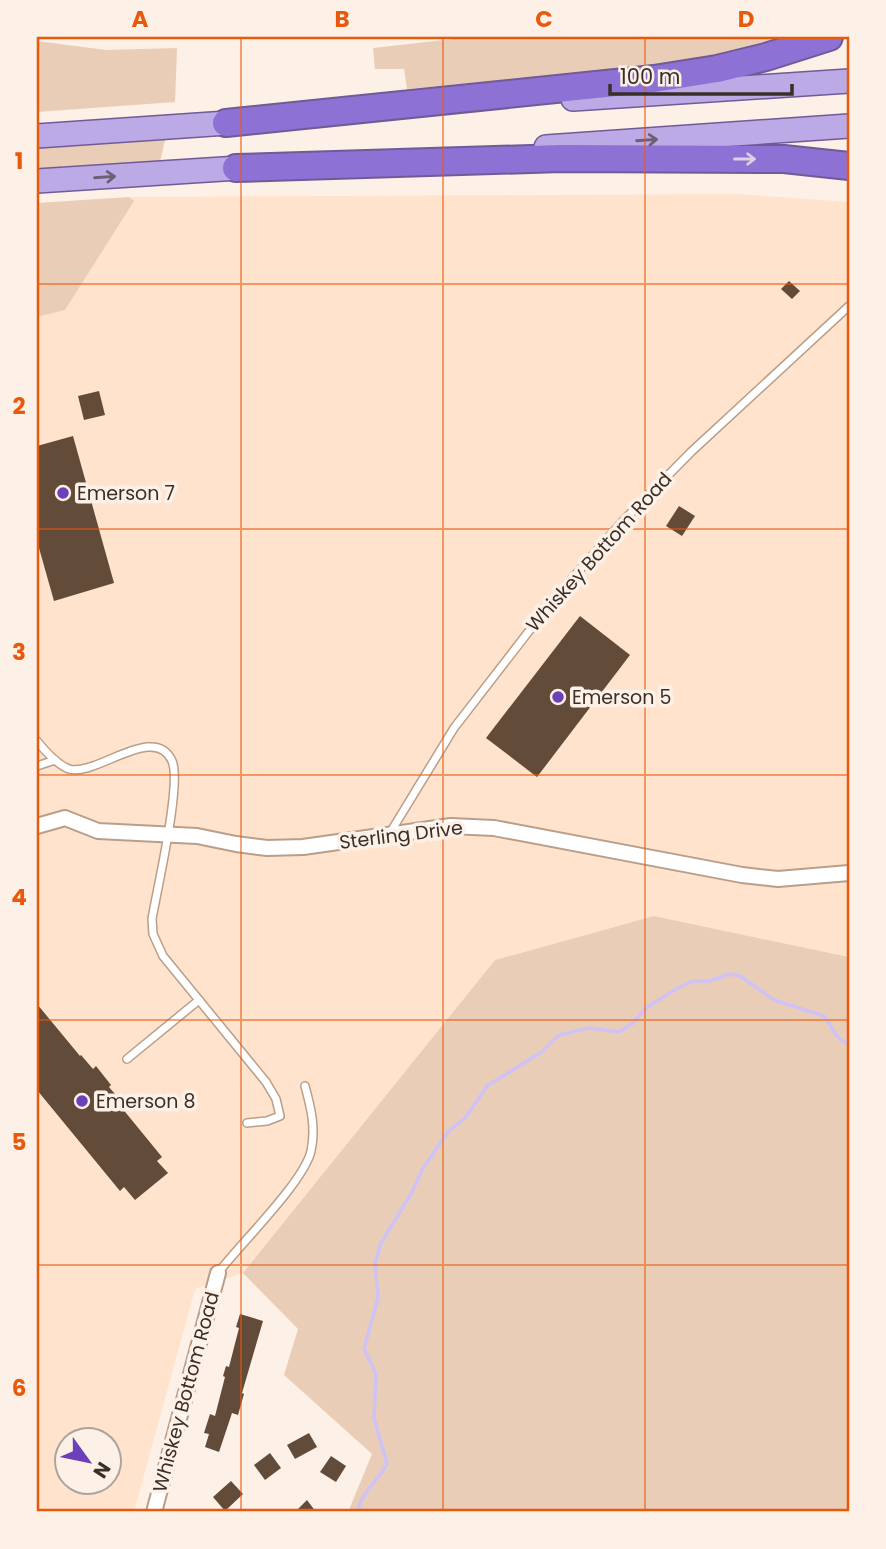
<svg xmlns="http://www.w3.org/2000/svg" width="886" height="1549" font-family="Poppins,sans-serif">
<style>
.built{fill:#ffe3cd;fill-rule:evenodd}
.green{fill:#eacdb7}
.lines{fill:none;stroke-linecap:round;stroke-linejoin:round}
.stream{stroke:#cec2f6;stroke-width:3.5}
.building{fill:#624b39}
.service-casing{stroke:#b99e8a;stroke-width:10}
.minor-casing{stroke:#b99e8a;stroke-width:18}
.primary-casing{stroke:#715a98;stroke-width:26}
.motorway-casing{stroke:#715a98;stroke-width:30}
.service{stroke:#fff;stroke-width:7}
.minor{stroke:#fff;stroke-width:14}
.primary{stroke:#bbaae6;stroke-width:23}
.motorway{stroke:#8e71d5;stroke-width:26}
.oneway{stroke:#6e6073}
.oneway2{stroke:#e0d0e2}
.grid{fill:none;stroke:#e8590c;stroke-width:2;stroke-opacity:0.55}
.poi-dot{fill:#6b40b8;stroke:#fcf0e7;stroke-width:2.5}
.labels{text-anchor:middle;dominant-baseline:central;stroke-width:7;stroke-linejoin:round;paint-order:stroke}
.poi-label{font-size:19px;fill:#3a2f27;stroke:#fcf0e7;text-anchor:start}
.street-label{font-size:19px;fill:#3a2f27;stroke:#fcf0e7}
.neatline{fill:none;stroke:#e8590c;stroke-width:2.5}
.grid-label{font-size:23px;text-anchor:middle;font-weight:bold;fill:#e8590c}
</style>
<rect width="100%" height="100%" fill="#fcf0e7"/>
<path class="built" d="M 737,194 L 849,202 L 849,957 L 654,916 L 495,960 L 243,1273 L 195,1289 L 134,1512 L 37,1512 L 37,317 L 65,310 L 133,201 L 129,197 ZM 66,1440 L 108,1440 L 108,1482 L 66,1482 Z"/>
<g class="green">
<path d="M 471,37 L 793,37 L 676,64 L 609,74 L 576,74 L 407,89 L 404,69 L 375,69 L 373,48 Z"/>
<path d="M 37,41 L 106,50 L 177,48 L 175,102 L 37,112 Z"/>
<path d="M 166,136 L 159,166 L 37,174 L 37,144 Z"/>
<path d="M 129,197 L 134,201 L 65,310 L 37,317 L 37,203 Z"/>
<path d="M 654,916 L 849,957 L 849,1512 L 348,1512 L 372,1454 L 284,1375 L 298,1329 L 243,1273 L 495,960 Z"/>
</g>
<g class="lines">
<path class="stream" d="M 357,1512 C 361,1493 378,1481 387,1464 L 374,1418 L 376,1374 L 364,1349 L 378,1298 L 375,1263 L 381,1243 L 411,1194 L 423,1168 L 448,1132 L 466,1117 L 487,1086 L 543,1051 L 559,1035 L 590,1028 L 619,1032 L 632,1024 L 646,1008 L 676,989 L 693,981 L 710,981 L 729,974 L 740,976 L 774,1000 L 824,1016 L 837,1036 L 849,1046"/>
</g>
<g class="building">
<path d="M 789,281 L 800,291 L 792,299 L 781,289 Z"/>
<path d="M 99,391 L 105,415 L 84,420 L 78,396 Z"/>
<path d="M 73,436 L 114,583 L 54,601 L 37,541 L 37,446 Z"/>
<path d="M 679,506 L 695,516 L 682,536 L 666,526 Z"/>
<path d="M 580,616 L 630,655 L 537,777 L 486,738 Z"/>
<path d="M 37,1004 L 80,1056 L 81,1055 L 93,1069 L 96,1066 L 111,1085 L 109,1087 L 120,1100 L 117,1102 L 162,1157 L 157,1161 L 168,1173 L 135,1200 L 124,1187 L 120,1191 L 37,1090 Z"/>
<path d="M 240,1314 L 263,1321 L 242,1393 L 244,1394 L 238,1415 L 232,1413 L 219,1452 L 205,1447 L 209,1434 L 204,1433 L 210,1414 L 215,1416 L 225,1377 L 223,1376 L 226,1366 L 229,1367 L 239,1328 L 236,1327 Z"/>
<path d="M 309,1433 L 317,1447 L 295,1459 L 287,1445 Z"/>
<path d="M 270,1453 L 281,1468 L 265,1480 L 254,1465 Z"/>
<path d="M 331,1456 L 346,1466 L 336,1482 L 320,1472 Z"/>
<path d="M 231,1481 L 243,1494 L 225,1511 L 213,1497 Z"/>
<path d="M 307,1500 L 316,1512 L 295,1512 Z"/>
</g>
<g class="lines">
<defs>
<g id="service">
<path d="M 37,741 C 45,751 56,764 69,769 C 96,777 155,722 172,761 C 182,783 157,889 152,919 L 153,934 L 163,956 L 266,1082 L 276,1099 L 280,1116 L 267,1121 L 247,1123"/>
<path d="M 37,766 L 55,760"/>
<path d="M 390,833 L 454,728 L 553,600 L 622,522 L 691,452 L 849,306"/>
<path d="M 127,1059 L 199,1000"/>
<path d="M 218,1273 C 240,1244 304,1182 311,1151 C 316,1128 311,1108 305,1086"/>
</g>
<g id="minor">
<path d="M 37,826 L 65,818 L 98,831 L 197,836 L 236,844 L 267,848 L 303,847 L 451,826 L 494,828 L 742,875 L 778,879 L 849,873"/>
<path d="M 154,1512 L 218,1273"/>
</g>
<g id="primary">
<path d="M 573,99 L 849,81"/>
<path d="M 37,136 L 242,122"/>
<path d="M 546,147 L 849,126"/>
<path d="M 37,181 L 254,167"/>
</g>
<g id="motorway">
<path d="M 226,123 L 654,79 L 717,69 L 766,57 L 829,37"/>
<path d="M 236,168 L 562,158 L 784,159 L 849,166"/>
</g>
</defs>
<use href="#service" class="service-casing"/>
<use href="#minor" class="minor-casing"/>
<use href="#primary" class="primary-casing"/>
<use href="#motorway" class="motorway-casing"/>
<use href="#service" class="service"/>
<use href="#minor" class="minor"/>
<use href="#primary" class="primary"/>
<use href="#motorway" class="motorway"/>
</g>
<defs><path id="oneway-shaft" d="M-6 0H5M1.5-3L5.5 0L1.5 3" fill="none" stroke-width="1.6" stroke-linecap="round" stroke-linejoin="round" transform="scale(1.75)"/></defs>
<g class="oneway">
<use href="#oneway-shaft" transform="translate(647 140) rotate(-4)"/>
<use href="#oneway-shaft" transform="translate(105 177) rotate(-4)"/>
</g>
<use class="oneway2" href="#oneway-shaft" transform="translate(745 159)"/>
<path class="grid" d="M 241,37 L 241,1512M 443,37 L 443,1512M 645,37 L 645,1512M 37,284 L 849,284M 37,529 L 849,529M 37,775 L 849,775M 37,1020 L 849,1020M 37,1265 L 849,1265"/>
<g class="poi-dot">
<circle cx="63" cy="493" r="7"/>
<circle cx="558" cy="697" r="7"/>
<circle cx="82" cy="1101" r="7"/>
</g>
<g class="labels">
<g class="poi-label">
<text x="77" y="493">Emerson 7</text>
<text x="572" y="697">Emerson 5</text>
<text x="96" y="1101">Emerson 8</text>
</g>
<g class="street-label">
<text transform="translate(599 552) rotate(-48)">Whiskey Bottom Road</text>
<text transform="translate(401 835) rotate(-7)">Sterling Drive</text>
<text transform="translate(186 1392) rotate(-75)">Whiskey Bottom Road</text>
</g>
</g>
<rect width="886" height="1549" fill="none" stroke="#fcf0e7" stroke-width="77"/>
<g transform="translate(88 1461) rotate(123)"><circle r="33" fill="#fcf0e7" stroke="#aea39a" stroke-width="2"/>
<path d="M0-5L12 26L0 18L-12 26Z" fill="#6b40b8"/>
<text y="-10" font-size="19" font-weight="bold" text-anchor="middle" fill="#3a2f27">N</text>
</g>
<path d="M610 84v10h182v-10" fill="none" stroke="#3a2f27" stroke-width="3.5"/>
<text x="620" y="84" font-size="21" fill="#3a2f27" stroke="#fcf0e7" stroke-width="5" paint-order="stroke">100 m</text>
<rect x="38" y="38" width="810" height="1472" class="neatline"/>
<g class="grid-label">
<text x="140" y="27">A</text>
<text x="342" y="27">B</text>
<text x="544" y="27">C</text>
<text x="746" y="27">D</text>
<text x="19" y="169">1</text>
<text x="19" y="414">2</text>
<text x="19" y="660">3</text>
<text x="19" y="905">4</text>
<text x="19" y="1150">5</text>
<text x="19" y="1396">6</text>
</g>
</svg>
